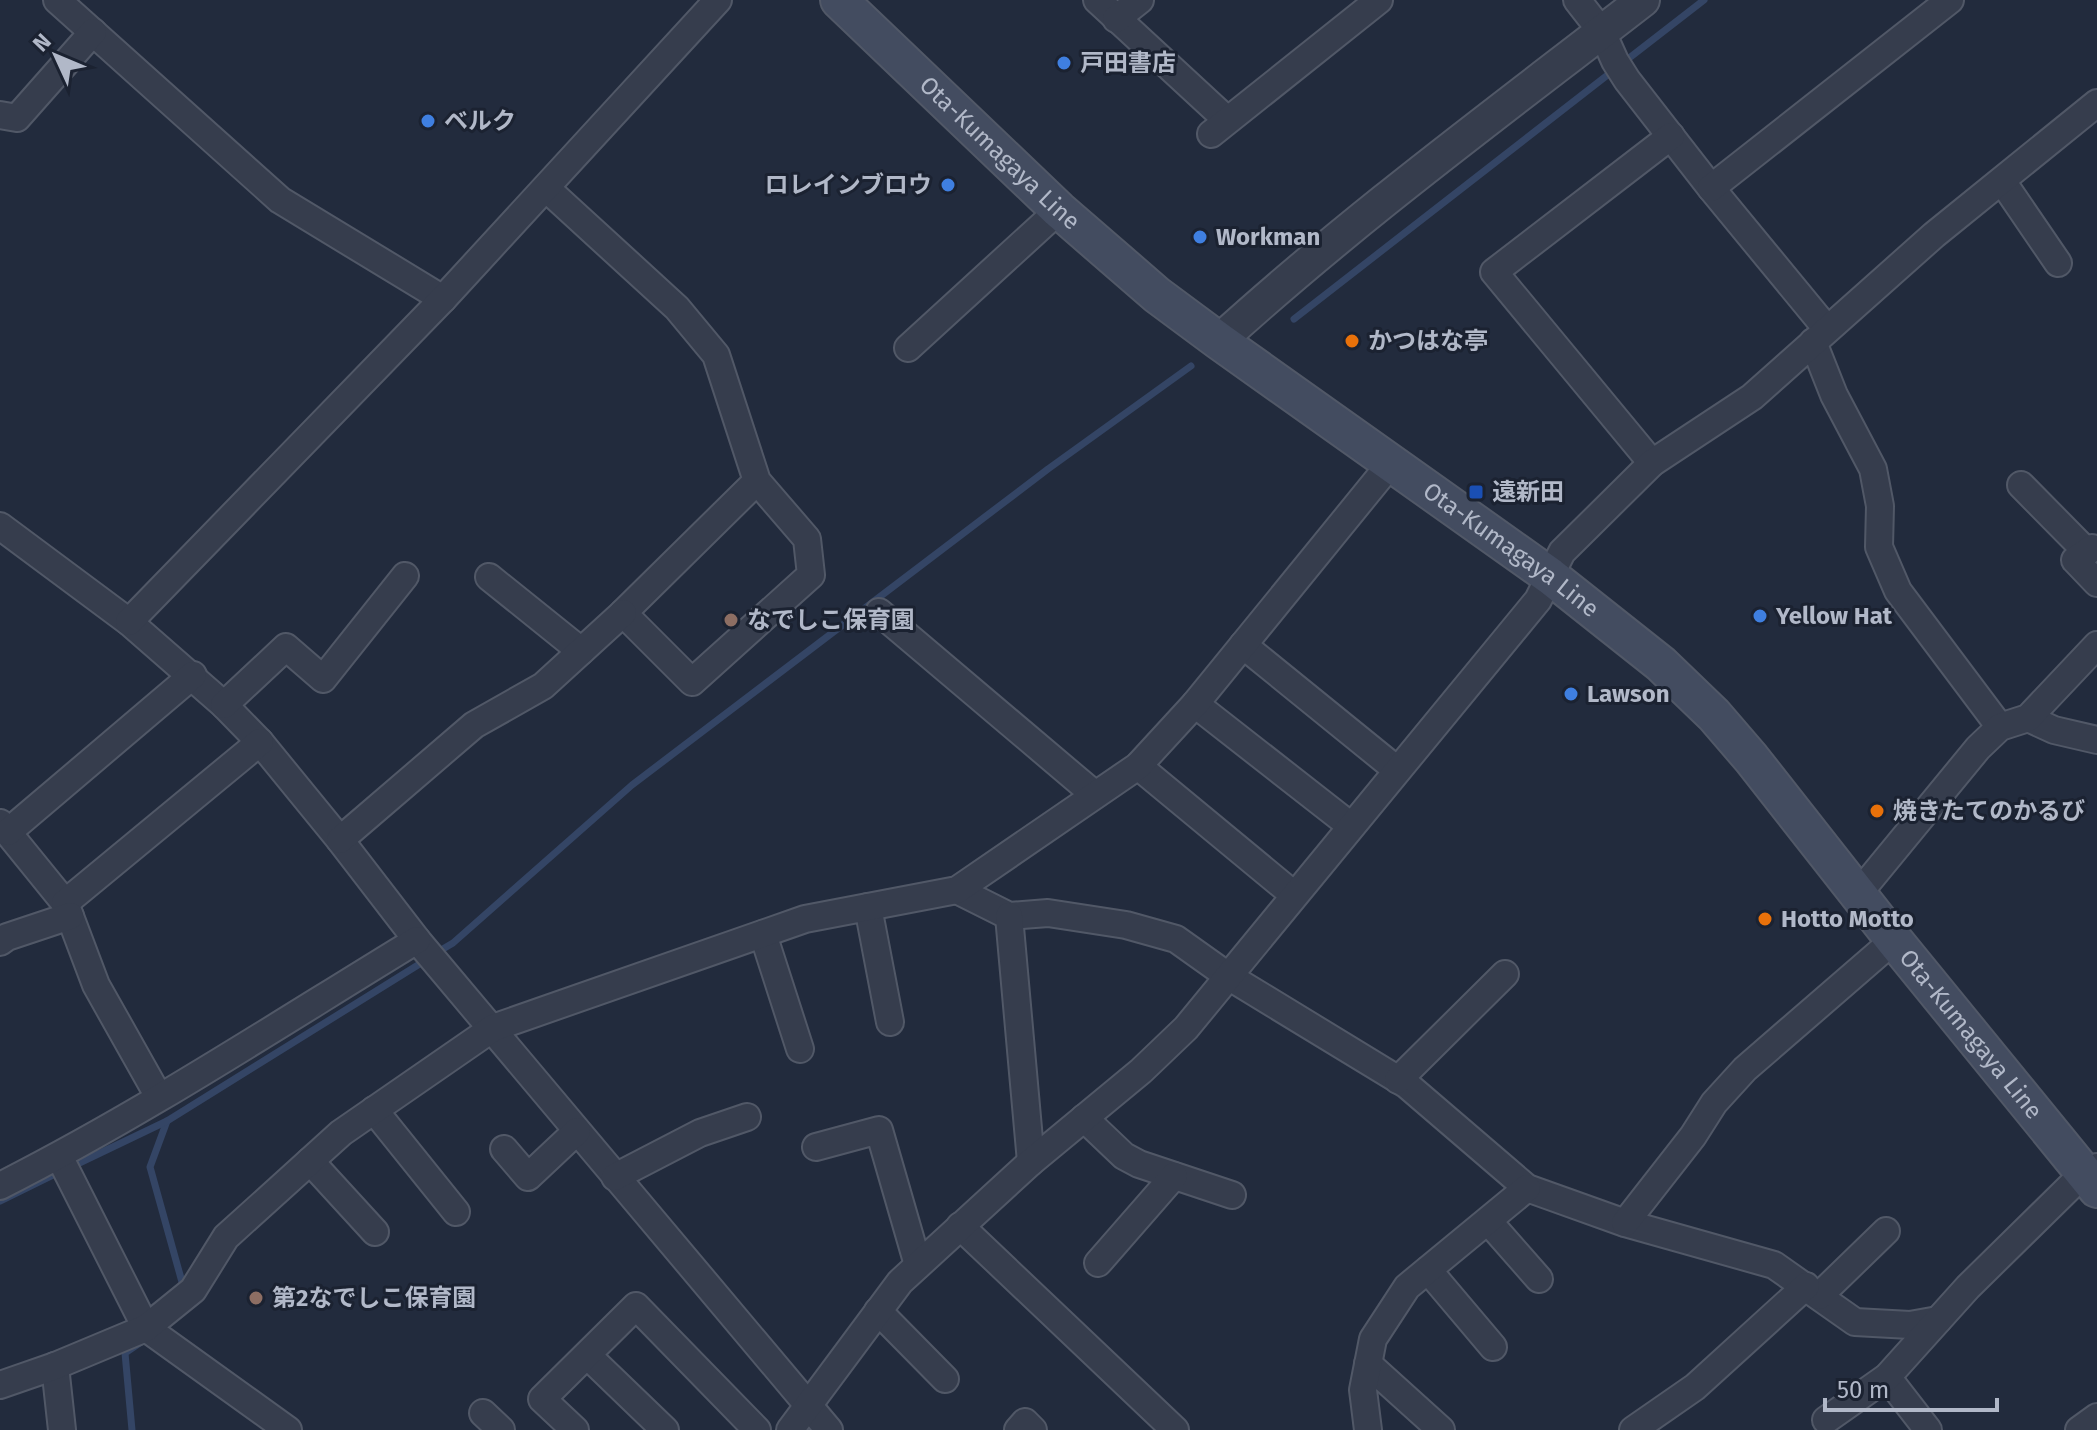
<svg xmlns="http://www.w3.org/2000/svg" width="2097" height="1430" font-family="'Fira Sans','Noto Sans JP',sans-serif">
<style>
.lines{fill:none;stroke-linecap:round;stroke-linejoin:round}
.stream{stroke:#344565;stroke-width:7}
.minor-casing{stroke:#515867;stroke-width:30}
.tertiary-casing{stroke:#515867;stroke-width:36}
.secondary-casing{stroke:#515867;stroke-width:40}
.minor{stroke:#363d4d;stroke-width:26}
.tertiary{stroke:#363d4d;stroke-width:32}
.secondary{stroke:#434c60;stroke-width:36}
.shop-dot{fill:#3f7fe0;stroke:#1b2231;stroke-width:3}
.food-dot{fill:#e8710a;stroke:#1b2231;stroke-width:3}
.transit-dot{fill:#1a4fb4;stroke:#1b2231;stroke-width:3}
.education-dot{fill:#8d6e63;stroke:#1b2231;stroke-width:3}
.labels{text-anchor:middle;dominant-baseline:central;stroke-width:6;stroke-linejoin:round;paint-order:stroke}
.poi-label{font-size:24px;font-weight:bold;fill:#b1b8c8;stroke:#1b2231;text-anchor:start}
.street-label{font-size:24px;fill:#b1b8c8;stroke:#1b2231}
</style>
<rect width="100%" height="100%" fill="#222b3d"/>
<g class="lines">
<g class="stream">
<path d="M 1624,62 L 1704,0"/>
<path d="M 1294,319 L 1614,70"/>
<path d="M 436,953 L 453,943 L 632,785 L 1048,469 L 1191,366"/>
<path d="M 167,1121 L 150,1167 L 182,1282 L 187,1290"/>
<path d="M 71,1167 L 167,1121 L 426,960"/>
<path d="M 0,1201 L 59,1172"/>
<path d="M 132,1430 L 125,1353 L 141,1342"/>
</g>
<defs>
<g id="minor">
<path d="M 57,0 L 280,200 L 443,299"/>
<path d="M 1097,0 L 1227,120"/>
<path d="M 1577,0 L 1602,32 L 1615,61 L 1627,80 L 1711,188 L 1827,329"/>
<path d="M 1116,19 L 1140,0"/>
<path d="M 0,115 L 17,118 L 93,32"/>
<path d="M 1211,134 L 1379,0"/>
<path d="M 2002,181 L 2058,263"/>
<path d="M 1711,188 L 1950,0"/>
<path d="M 547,189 L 677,308 L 716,355 L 757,481 L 807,539 L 811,575 L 692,682 L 623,613 L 757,481"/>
<path d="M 1813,342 L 1834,395 L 1873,469 L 1880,506 L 1879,547 L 1898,591 L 2000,727"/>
<path d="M 908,348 L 1059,210"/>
<path d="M 1652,463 L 1494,272 L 1671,136"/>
<path d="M 2021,485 L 2087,552"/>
<path d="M 0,526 L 129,622 L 224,705 L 260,742 L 340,840 L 417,940 L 829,1430"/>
<path d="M 2092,548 L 2075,560 L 2097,583"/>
<path d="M 489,577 L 581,651"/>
<path d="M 879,612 L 1094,794"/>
<path d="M 129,622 L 443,299 L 718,0"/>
<path d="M 1243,645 L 1397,770"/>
<path d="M 1195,704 L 1351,826"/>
<path d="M 224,705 L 286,647 L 323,679 L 405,576"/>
<path d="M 2028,718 L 2054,730 L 2097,740"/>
<path d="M 1138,766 L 1294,895"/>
<path d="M 0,823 L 65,903 L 96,985 L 159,1097"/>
<path d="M 8,832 L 193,675"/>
<path d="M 340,840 L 474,725 L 543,686 L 623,613"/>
<path d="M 957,890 L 1009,916 L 1048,913 L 1126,925 L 1176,939 L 1228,976 L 1407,1085 L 1527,1188 L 1625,1223 L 1774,1265 L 1855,1322 L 1910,1325 L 1938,1320"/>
<path d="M 1858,894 L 1978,748 L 2000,727 L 2028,718 L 2097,645"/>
<path d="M 65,903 L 260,742"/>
<path d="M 868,907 L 890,1022"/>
<path d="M 1009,916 L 1031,1162"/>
<path d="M 763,934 L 800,1049"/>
<path d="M 0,942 L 7,937 L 70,916"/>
<path d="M 1398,1080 L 1505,974"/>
<path d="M 374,1110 L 456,1212"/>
<path d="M 1084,1118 L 1124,1156 L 1139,1164 L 1232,1195"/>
<path d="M 816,1147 L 879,1130 L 918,1265"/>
<path d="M 504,1149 L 528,1177 L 577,1131"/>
<path d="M 59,1156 L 146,1328 L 288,1430"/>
<path d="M 310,1161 L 375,1232"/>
<path d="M 615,1177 L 700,1133 L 747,1117"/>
<path d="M 0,1186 C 144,1113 279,1024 417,940"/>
<path d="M 1488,1221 L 1539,1279"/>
<path d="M 1625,1223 L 1693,1136 L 1714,1103 L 1745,1069 L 1894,940"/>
<path d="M 960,1226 L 1175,1430"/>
<path d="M 1098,1263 L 1174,1176"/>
<path d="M 1428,1270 L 1493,1347"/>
<path d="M 1819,1296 L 1886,1231"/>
<path d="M 878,1311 L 945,1379"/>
<path d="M 587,1355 L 665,1430"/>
<path d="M 1368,1364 L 1441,1430"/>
<path d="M 55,1366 L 62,1430"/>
<path d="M 1887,1377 L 1928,1430"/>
<path d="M 0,1385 L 55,1366 L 146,1328 L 193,1290 L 226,1237 L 341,1133 L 493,1028 L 805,919 L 957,890 L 1138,766 L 1195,704 L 1392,462"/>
<path d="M 483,1413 L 501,1430"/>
<path d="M 1826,1420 L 1887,1377 L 1968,1287 L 2084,1173 L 2097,1167"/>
<path d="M 575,1430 L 542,1399 L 636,1306 L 757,1430"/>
<path d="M 790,1430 L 900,1282 L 1031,1162 L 1141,1071 L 1186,1028 L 1538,600 L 1562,552 L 1652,463 L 1752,397 L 1934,235 L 2097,103"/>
<path d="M 1018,1430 L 1025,1422 L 1033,1430"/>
<path d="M 1368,1430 L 1363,1390 L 1373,1339 L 1407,1287 L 1527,1188"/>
<path d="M 1633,1430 L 1695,1387 L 1806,1286"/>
<path d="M 2079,1430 L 2097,1417"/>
</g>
<path id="tertiary" d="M 1219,341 C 1353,219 1500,111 1643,0"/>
<g id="secondary">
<path id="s1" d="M 839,0 L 1059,210 L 1157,295 L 1219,341 L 1550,576 L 1661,664 L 1714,715 L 1751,758 L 1894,940 L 2097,1189"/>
</g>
</defs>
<use href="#minor" class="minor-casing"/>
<use href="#tertiary" class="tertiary-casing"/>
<use href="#secondary" class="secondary-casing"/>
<use href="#minor" class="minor"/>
<use href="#tertiary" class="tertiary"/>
<use href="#secondary" class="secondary"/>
</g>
<g class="shop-dot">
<circle cx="1064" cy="63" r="8"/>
<circle cx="428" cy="121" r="8"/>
<circle cx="948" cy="185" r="8"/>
<circle cx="1200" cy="237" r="8"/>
<circle cx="1760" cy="616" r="8"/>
<circle cx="1571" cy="694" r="8"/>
</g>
<g class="food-dot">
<circle cx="1352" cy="341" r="8"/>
<circle cx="1877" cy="811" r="8"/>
<circle cx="1765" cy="919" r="8"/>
</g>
<rect class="transit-dot" x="1468" y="484" width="16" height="16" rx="4"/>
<g class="education-dot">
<circle cx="731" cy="620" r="8"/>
<circle cx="256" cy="1298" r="8"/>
</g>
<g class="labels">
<g class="poi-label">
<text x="1080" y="63">戸田書店</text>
<text x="444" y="121">ベルク</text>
<text x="932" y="185" text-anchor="end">ロレインブロウ</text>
<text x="1216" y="237">Workman</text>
<text x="1368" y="341">かつはな亭</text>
<text x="1492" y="492">遠新田</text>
<text x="1776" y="616">Yellow Hat</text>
<text x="747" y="620">なでしこ保育園</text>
<text x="1587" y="694">Lawson</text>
<text x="1893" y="811">焼きたてのかるび</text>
<text x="1781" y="919">Hotto Motto</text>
<text x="272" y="1298">第2なでしこ保育園</text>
</g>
<g class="street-label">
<text stroke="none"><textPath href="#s1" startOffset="222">Ota-Kumagaya Line</textPath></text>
<text stroke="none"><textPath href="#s1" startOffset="870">Ota-Kumagaya Line</textPath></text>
<text stroke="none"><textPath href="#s1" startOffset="1542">Ota-Kumagaya Line</textPath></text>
</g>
</g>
<g transform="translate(56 56) rotate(314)" stroke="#1b2231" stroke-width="6" paint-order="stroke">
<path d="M0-6L14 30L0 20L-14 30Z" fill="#b1b8c8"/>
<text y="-12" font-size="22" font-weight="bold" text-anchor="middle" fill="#b1b8c8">N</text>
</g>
<path d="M1825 1398v12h172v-12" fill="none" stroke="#b1b8c8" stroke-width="4"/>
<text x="1837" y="1398" font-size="24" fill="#b1b8c8" stroke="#1b2231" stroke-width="6" paint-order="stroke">50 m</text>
</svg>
